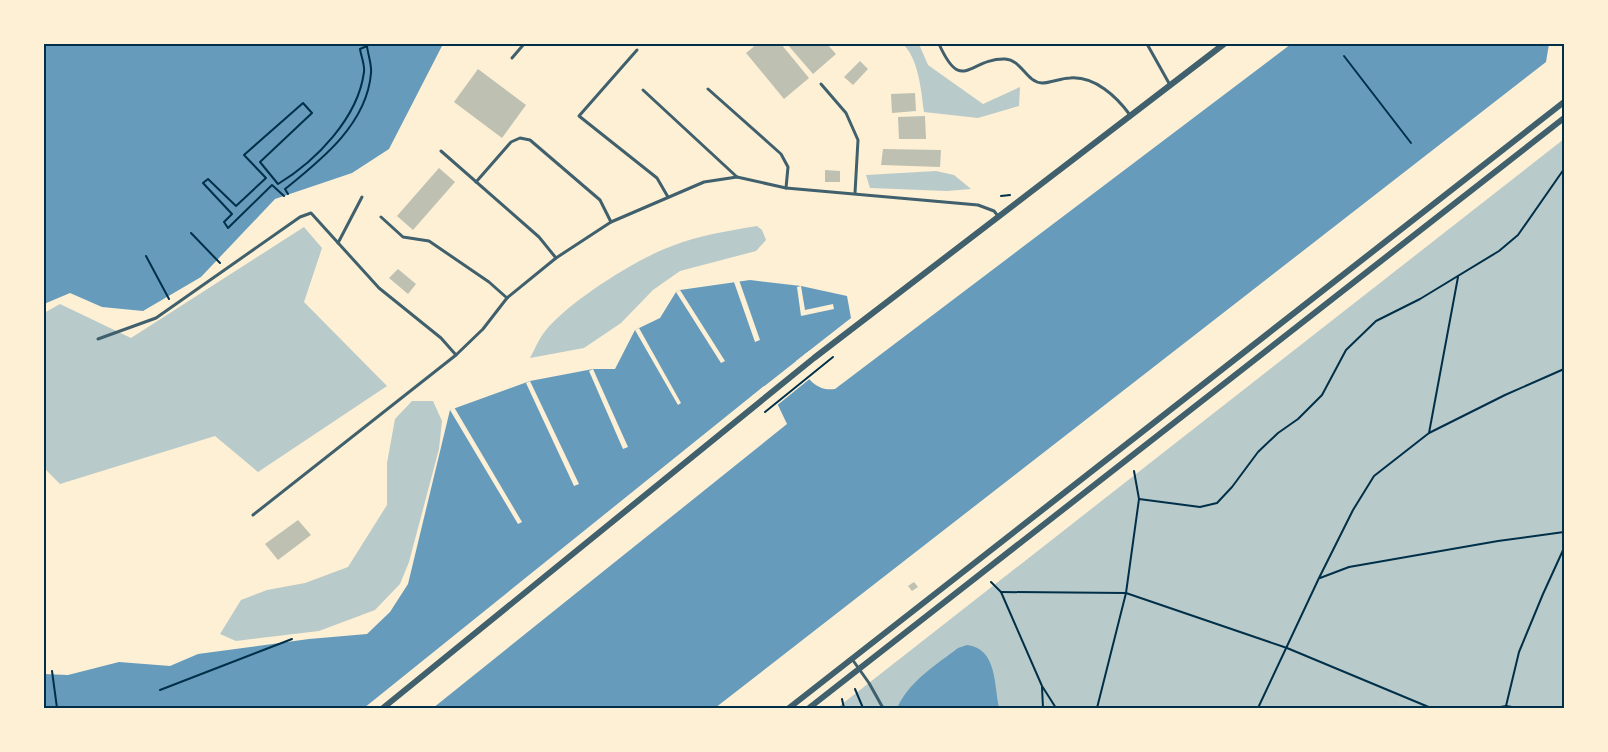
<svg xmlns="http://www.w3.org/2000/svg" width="1608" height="752" font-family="'Golos Text',sans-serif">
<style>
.green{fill:#b9caca}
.water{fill:#669bbc}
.pier{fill:#fdf0d5}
.building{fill:#bec0b2}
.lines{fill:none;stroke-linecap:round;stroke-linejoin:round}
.path{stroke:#003049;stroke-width:2}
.service{stroke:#3f606c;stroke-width:3}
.minor{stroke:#3f606c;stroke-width:6}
.neatline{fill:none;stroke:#003049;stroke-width:2}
</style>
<rect width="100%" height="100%" fill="#fdf0d5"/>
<g class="green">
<path d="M 903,44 L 919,44 L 928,65 L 983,104 L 1020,87 L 1019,106 L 978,118 L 924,112 C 921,90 919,60 903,44 Z"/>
<path d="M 1564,139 L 1564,708 L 837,708 Z"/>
<path d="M 936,171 L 954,175 L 971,189 L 947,191 L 870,188 L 866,175 Z"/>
<path d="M 757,226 L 762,230 L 766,240 L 756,251 L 680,271 L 653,290 L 621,323 L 584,348 L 530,358 C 535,349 539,338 546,330 C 570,301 636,259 672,246 C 699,235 728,231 757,226 Z"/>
<path d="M 304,227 L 322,248 L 304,302 L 387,386 L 258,472 L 215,436 L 60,484 L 44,468 L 44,313 L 60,304 L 131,338 Z"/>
<path d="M 412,401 L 433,401 L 442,421 L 439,449 L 409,562 L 400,584 L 375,610 L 319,631 L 236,641 L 220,634 L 241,600 L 267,590 L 305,583 L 348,567 L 387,505 L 387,463 L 395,419 Z"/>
</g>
<g class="water">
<path d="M 44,44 L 443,44 L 389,149 L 352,173 L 275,199 L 201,277 L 143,311 L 102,307 L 70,293 L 44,304 Z"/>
<path d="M 1291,44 L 1549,44 L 1546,62 L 715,708 L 433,708 L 787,424 L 777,403 L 764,386 L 364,708 L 44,708 L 44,674 L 68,675 L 119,662 L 170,666 L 198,654 L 309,639 L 367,634 L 390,612 L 408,584 L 450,410 L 530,381 L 593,369 L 615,369 L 635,330 L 660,318 L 676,292 L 680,290 L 750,280 L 801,286 L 847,296 L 851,318 L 796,361 C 806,376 815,392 835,389 Z"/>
<path d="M 967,645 C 997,648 994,685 999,708 L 899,708 L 898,706 C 911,680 936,665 958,648 Z"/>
</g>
<g class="pier">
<path d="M 739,280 L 760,340 L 755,342 L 734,282 Z"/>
<path d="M 801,286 L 805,310 L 833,304 L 834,309 L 801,316 L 797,287 Z"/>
<path d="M 680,290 L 725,361 L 721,363 L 676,292 Z"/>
<path d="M 639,328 L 681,403 L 678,405 L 635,330 Z"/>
<path d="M 809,351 L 811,353 L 800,362 L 812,377 L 775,407 L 763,390 L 754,398 L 752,396 Z"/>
<path d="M 593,369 L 628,447 L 623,449 L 589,371 Z"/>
<path d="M 530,381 L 579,484 L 574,486 L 526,383 Z"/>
<path d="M 454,407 L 522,522 L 518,524 L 450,410 Z"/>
</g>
<g class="building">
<path d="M 757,44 L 781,44 L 809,78 L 784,99 L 746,53 Z"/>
<path d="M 787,44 L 827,44 L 836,54 L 813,74 Z"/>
<path d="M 860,61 L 868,69 L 853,85 L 844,77 Z"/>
<path d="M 478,69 L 526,105 L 502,138 L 454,102 Z"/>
<path d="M 915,93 L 916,111 L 892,113 L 891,94 Z"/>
<path d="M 925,116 L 926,139 L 899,139 L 898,117 Z"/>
<path d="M 883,149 L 941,150 L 940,167 L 881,165 Z"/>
<path d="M 439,168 L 455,182 L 413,230 L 397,216 Z"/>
<path d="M 825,170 L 840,171 L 840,182 L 825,182 Z"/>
<path d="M 398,269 L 416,284 L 408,294 L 389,278 Z"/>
<path d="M 298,520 L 311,535 L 278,560 L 265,544 Z"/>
<path d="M 914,582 L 918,587 L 912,591 L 908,586 Z"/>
</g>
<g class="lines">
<g class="path">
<path d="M 1344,56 L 1411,143"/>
<path d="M 284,196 L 272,185 L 228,228 L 224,222 L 232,214 L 203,183 L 208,179 L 236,206 L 266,178 L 244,155 L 303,103 L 312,113 L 260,162 L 278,184 C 316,161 358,118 364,72 C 365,65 361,56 360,49 L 367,46 C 368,55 372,65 371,73 C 367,124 321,160 285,189 L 288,194"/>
<path d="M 1001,196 L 1010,195"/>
<path d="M 191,233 L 220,263"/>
<path d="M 146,256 L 169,299"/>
<path d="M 765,412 L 833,357"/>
<path d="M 1429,433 L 1458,277"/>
<path d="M 1134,471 L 1139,499"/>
<path d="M 1320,578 L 1349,567 L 1498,541 L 1564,532"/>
<path d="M 991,582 L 1001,592 L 1042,686 L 1056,708"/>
<path d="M 1001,592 L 1126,593 L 1287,648 L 1431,708"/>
<path d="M 52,671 L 57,708"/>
<path d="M 1042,687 L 1043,708"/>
<path d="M 855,689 L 863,708"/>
<path d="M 160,690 L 292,639"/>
<path d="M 842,699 L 844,708"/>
<path d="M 1506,706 L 1519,652 L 1543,594 L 1564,548"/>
<path d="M 1097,708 L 1126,593 L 1139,499 L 1200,507 L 1217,503 L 1232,487 L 1258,452 L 1278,433 L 1298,419 L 1322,395 L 1346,350 L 1376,321 L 1420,299 L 1499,251 L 1518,235 L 1564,169"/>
<path d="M 1258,708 L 1319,578 L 1353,510 L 1374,476 L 1429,433 L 1505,395 L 1564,369"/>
<path d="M 1495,708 L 1506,706 L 1518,708"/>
</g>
<g class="service">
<path d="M 939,44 C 962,95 969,58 1005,59 C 1022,60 1026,82 1042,83 C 1051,83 1061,78 1070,78 C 1095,76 1117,97 1130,115"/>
<path d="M 1147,44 L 1170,85"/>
<path d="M 637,50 L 579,116 L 657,178 L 668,197"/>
<path d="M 512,58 L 524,44"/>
<path d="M 821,84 L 846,113 L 858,140 L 855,193"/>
<path d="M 708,89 L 781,154 L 788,167 L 786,188"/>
<path d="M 643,90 L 737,177"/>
<path d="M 441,151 L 539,237 L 556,258"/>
<path d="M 476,182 L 511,142 L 520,138 L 530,140 L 600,200 L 611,222"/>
<path d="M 381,217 L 403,237 L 429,241 L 489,282 L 507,298"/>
<path d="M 338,243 L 362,197"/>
<path d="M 98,339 L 156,318 L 300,217 L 311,213 L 379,288 L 441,338 L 456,355"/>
<path d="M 253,515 L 456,355 L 483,329 L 507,298 L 556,258 L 611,222 L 704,182 L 737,177 L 786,188 L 978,205 L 994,211 L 998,216"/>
<path d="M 852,659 L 869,683 L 883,708"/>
</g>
<g class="minor">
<path d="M 383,708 L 814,358 L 1224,44"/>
<path d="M 789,708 L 1564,102"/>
<path d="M 809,708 L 1564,118"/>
</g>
</g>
<rect width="1608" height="752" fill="none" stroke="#fdf0d5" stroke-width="90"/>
<rect x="45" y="45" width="1518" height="662" class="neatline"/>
</svg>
